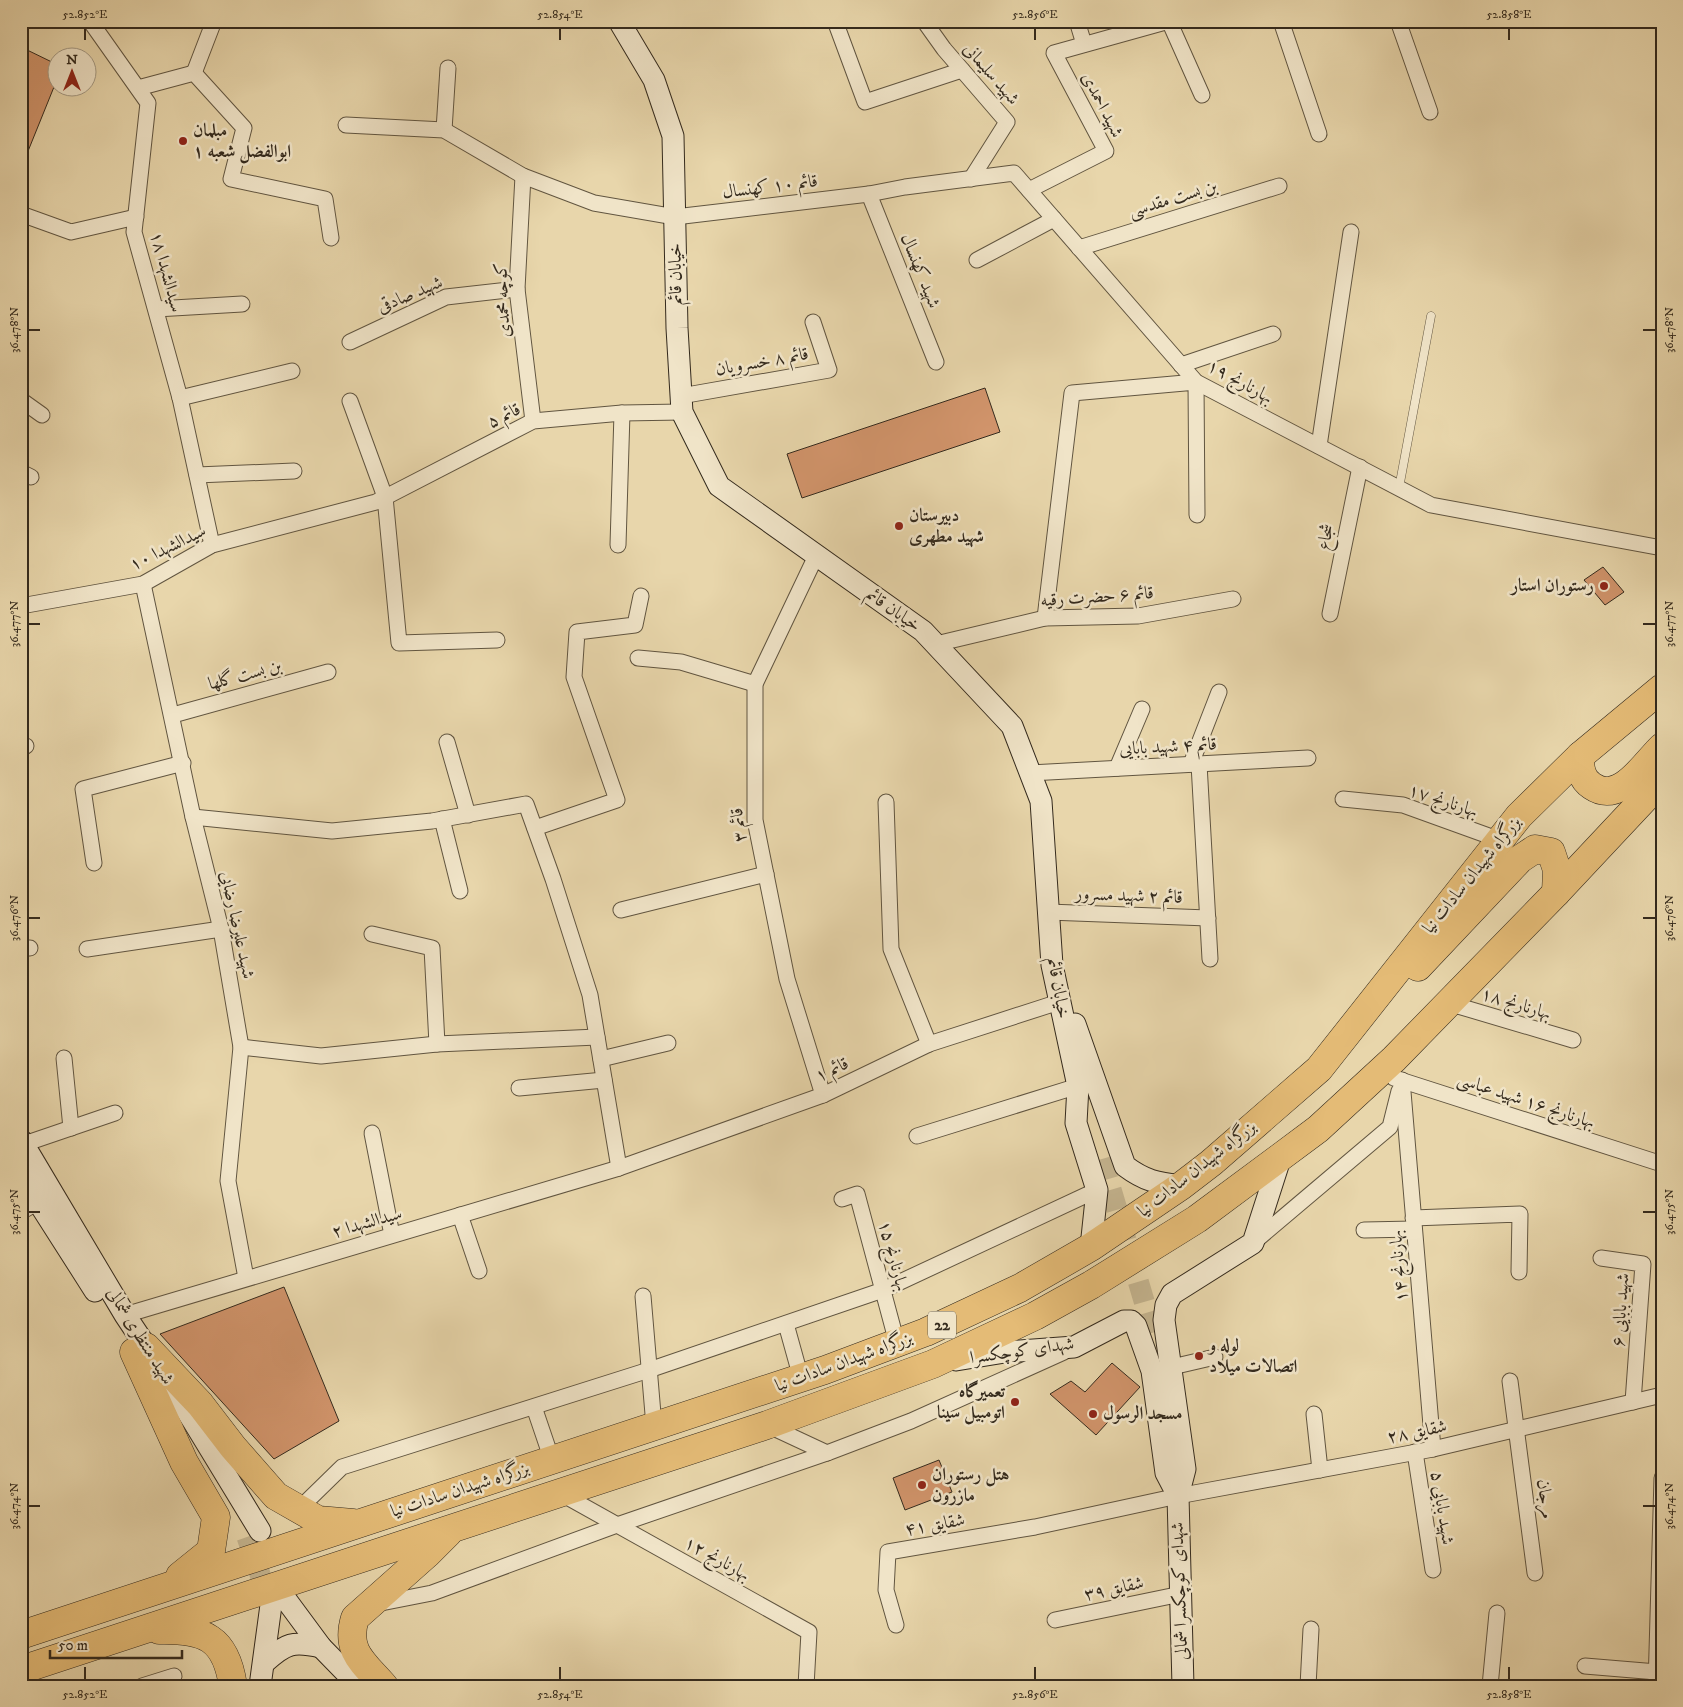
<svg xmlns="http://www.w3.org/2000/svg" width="1683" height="1707" font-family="'IM FELL DW Pica',Amiri,serif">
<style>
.building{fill:#d1946b;stroke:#342a1d}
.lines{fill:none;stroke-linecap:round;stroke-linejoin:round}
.secondary-tunnel{stroke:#c4b48f;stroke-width:21;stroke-dasharray:21 11;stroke-linecap:butt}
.lane-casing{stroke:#615540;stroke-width:9}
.street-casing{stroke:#615540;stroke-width:17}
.secondary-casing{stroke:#342a1d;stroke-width:23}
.highway-casing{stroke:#342a1d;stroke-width:29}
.lane{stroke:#f0e4c8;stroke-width:8}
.street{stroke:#f0e4c8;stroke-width:15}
.secondary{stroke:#f0e4c8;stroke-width:21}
.highway{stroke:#e4bb76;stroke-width:28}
.ticks{fill:none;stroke:#342a1d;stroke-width:2}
.poi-dot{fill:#8f2418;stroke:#f0e4c8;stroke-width:2}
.labels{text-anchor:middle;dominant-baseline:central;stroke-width:5;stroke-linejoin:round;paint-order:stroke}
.shield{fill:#f0e4c8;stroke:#6c6250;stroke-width:1}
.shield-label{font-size:16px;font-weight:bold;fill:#342a1d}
.street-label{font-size:18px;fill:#342a1d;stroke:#f0e4c8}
.poi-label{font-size:18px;font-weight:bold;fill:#342a1d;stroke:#f0e4c8;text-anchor:start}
.neatline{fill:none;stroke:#342a1d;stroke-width:2}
.ticks-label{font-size:12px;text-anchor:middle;fill:#342a1d}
</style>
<rect width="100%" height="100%" fill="#e8d6ab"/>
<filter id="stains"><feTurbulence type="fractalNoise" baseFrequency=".004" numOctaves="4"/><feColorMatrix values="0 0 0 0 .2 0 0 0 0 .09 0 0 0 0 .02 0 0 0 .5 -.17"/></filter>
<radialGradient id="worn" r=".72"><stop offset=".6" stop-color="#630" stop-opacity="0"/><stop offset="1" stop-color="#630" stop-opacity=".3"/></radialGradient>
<g class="building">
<path d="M 21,47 L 58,65 L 58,77 L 22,166 Z"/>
<path d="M 985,388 L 1000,432 L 802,498 L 787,454 Z"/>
<path d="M 1603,567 L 1624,592 L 1605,605 L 1584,580 Z"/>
<path d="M 284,1287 L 339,1421 L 274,1459 L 160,1334 Z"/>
<path d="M 1112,1363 L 1140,1387 L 1096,1435 L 1050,1394 L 1071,1381 L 1085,1392 Z"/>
<path d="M 939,1460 L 952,1492 L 905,1510 L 893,1478 Z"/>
</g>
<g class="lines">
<g class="secondary-tunnel">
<path d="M 1102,1159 L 1155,1338"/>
<path d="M 247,1537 L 270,1603"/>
</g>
<defs>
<path id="lane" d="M 1399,488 L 1431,316"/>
<g id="street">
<path d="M 90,21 L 148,103 L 134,232 L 180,398 L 212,545"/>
<path d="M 835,21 L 865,102 L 962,70"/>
<path d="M 924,21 L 944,49 L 1007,122 L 971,179"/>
<path d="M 1077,21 L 1084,44"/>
<path d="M 1169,21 L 1202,95"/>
<path d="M 1281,21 L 1319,134"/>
<path d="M 1398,21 L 1430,112"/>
<path d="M 194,73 L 214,21"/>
<path d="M 138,88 L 194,73 L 244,128 L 231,179 L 325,199 L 331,238"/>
<path d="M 346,125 L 444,130 L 523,176 L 594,203 L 675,217 L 869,194 L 905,187 L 1014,173 L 1196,382 L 1431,505 L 1662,548"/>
<path d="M 444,130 L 448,68"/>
<path d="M 523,176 L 517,289 L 533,421"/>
<path d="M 1029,190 L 1106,151 L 1054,53 L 1169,21"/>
<path d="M 869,194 L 936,362"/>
<path d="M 21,214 L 71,232 L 136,217"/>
<path d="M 1079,248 L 1279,186"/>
<path d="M 977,260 L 1054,219"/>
<path d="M 156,309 L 242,304"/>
<path d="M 350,342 L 446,297 L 517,289"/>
<path d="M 1181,365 L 1273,334"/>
<path d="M 681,396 L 829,370 L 813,322"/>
<path d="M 180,398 L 292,371"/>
<path d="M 21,400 L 42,415"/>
<path d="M 350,401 L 385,497 L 399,643 L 497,640"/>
<path d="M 1319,446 L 1351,232"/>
<path d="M 21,472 L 31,477"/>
<path d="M 197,475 L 294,471"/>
<path d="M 618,545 L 622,413"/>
<path d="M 816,556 L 755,684 L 755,820 L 787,979 L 823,1095"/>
<path d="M 143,584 L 193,817 L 221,929 L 241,1047 L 228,1181 L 246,1278"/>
<path d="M 21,606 L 143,584 L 212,545 L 376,502 L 533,421 L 622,413 L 682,412"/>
<path d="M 1330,614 L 1360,467"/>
<path d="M 1045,618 L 1072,393 L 1196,382 L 1197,515"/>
<path d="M 936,644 L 1045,618 L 1138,616 L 1233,599"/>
<path d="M 638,658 L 681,662 L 755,684"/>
<path d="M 173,715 L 328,672"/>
<path d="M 447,742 L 468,815"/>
<path d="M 21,748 L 26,746"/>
<path d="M 1191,764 L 1219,692"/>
<path d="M 1199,764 L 1210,959"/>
<path d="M 1117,768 L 1142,709"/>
<path d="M 1030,773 L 1308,758"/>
<path d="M 1343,799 L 1403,805 L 1500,840"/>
<path d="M 886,802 L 891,949 L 929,1044"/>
<path d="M 193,817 L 332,831 L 432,821 L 526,804 L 553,879 L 590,995 L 619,1168"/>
<path d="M 442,819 L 460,891"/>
<path d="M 535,828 L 617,800 L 574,677 L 577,632 L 635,625 L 641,596"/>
<path d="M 94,863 L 83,789 L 183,763"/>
<path d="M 621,910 L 766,874"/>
<path d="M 1048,912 L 1208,918"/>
<path d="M 372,934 L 432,948 L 437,1044"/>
<path d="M 21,948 L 30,948"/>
<path d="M 87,949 L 221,929"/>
<path d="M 1448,1003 L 1573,1040"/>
<path d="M 241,1047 L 321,1056 L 437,1044 L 597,1037"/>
<path d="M 64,1058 L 71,1128"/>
<path d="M 601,1059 L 668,1043"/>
<path d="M 1394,1078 L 1662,1164"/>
<path d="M 1402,1080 L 1433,1449"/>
<path d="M 519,1088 L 604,1080"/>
<path d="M 372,1133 L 392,1235"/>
<path d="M 917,1136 L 1078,1086"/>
<path d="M 24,1144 L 115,1113"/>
<path d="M 842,1199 L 857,1194 L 897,1343"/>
<path d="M 21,1212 L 38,1202"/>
<path d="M 460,1215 L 479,1271"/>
<path d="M 1413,1218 L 1520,1214 L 1519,1272"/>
<path d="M 1364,1230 L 1414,1229"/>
<path d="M 1254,1242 L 1390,1127 L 1399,1091"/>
<path d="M 1601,1258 L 1643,1264 L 1633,1402"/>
<path d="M 643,1296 L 654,1426"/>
<path d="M 125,1315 L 619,1168 L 823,1095 L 929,1044 L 1059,1002"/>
<path d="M 786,1324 L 801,1378"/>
<path d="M 1172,1367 L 1215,1357"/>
<path d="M 1510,1381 L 1535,1573"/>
<path d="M 534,1407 L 552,1460"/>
<path d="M 1314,1414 L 1320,1470"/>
<path d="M 767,1425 L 827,1453"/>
<path d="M 1415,1452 L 1433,1570"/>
<path d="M 560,1493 L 809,1632 L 806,1686"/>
<path d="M 299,1509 L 342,1467 L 649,1370 L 883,1290 L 1097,1190"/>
<path d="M 376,1604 L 432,1593 L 617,1525 L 827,1453 L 911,1421 L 1064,1352"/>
<path d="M 1055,1620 L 1181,1594"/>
<path d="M 896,1625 L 886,1590 L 888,1552 L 1035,1527 L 1178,1496 L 1433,1449 L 1662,1395"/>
<path d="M 1585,1666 L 1657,1672"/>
<path d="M 142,1686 L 174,1676"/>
<path d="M 1308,1686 L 1311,1629"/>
<path d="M 1490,1686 L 1497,1613"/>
<path d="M 1656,1686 L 1662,1478"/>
</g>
<g id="secondary">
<path d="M 619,21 L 654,80 L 673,136 L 677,328 L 682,412 L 719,486 L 923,631 L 1012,726 L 1041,801 L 1052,965 L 1078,1086 L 1076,1123 L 1097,1190 L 1091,1247"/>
<path d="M 1075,1024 L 1125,1166 C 1145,1181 1157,1183 1181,1186"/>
<path d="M 21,1140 L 125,1315 L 155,1360"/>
<path d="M 21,1175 L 95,1291"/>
<path d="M 956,1360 L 1005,1352 L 1074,1347 L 1124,1321 L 1131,1321 L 1136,1326 L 1152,1371 L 1166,1473 L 1178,1496"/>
<path d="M 173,1388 L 260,1531"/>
<path d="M 287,1601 L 321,1647 L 359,1686"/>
<path d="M 265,1662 C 286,1643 293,1641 321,1647"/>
<path d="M 260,1686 L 271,1605"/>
<path d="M 1183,1686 L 1178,1496 L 1185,1469 L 1164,1320 L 1166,1305 L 1172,1294 L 1253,1243 L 1281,1156"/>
</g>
<g id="highway">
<path d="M 1580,756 C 1580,768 1581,779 1592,786 C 1620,805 1644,764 1662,747"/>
<path d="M 1418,967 L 1520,859 L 1535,849 L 1551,852 L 1557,870 L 1556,893"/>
<path d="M 146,1347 L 200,1404 L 233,1447 L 276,1496 L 318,1520 L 353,1523"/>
<path d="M 134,1352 L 184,1462 L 216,1517 L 211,1551 L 180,1576"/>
<path d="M 159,1630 C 204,1629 226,1637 233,1686"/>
<path d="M 21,1635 L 825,1370 L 926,1332 L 1020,1288 L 1091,1247 L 1181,1186 L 1211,1163 L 1319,1069 L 1519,816 L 1580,756 L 1662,688"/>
<path d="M 21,1670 L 767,1425 L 933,1364 L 1035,1316 L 1091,1285 L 1197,1219 L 1318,1129 L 1394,1059 L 1556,893 L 1662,780"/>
<path d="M 384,1686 C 363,1662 345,1651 355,1618 L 427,1554 L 448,1533"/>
</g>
</defs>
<use href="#lane" class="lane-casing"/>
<use href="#street" class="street-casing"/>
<use href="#secondary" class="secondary-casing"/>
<use href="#highway" class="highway-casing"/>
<use href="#lane" class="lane"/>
<use href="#street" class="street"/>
<use href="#secondary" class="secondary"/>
<use href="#highway" class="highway"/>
</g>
<path class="ticks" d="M 85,28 L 85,40M 560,28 L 560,40M 1035,28 L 1035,40M 1509,28 L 1509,40M 28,330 L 40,330M 1643,330 L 1656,330M 28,624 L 40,624M 1643,624 L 1656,624M 28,918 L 40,918M 1643,918 L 1656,918M 28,1212 L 40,1212M 1643,1212 L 1656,1212M 28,1506 L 40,1506M 1643,1506 L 1656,1506M 85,1667 L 85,1680M 560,1667 L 560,1680M 1035,1667 L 1035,1680M 1509,1667 L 1509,1680"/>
<g class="poi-dot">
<circle cx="183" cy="141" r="5"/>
<circle cx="899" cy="526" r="5"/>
<circle cx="1604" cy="586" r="5"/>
<circle cx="1199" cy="1356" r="5"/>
<circle cx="1015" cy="1402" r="5"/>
<circle cx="1093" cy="1414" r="5"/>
<circle cx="922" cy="1485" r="5"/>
</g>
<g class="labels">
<rect class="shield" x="928" y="1311.5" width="28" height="27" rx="4"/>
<g class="shield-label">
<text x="942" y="1325">22</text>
</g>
<g class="street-label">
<text transform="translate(991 74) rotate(49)">شهید سلیمانی</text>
<text transform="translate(1102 105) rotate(63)">شهید احمدی</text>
<text transform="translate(770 187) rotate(-7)">قائم ۱۰ کهنسال</text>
<text transform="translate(1173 199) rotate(-17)">بن بست مقدسی</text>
<text transform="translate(920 271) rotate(68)">شهید کهنسال</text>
<text transform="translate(166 272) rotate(75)">سیدالشهدا ۱۸</text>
<text transform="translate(676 274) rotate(-91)">خیابان قائم</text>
<text transform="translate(410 295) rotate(-23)">شهید صادقی</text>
<text transform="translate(503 300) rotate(-93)">کوچه محمدی</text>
<text transform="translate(762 362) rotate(-10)">قائم ۸ خسرویان</text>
<text transform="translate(1240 382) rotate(29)">بهارنارنج ۱۹</text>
<text transform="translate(504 416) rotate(-26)">قائم ۵</text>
<text transform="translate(1326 537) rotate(-78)">شجاع</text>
<text transform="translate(168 548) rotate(-26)">سیدالشهدا ۱۰</text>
<text transform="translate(1097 597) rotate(-4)">قائم ۶ حضرت رقیه</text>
<text transform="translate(893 610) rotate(35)">خیابان قائم</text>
<text transform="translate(245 675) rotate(-15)">بن بست گلها</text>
<text transform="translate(1168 747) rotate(-3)">قائم ۴ شهید بابایی</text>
<text transform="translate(1443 801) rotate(18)">بهارنارنج ۱۷</text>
<text transform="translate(739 825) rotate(-97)">قائم ۳</text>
<text transform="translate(1472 875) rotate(-51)">بزرگراه شهیدان سادات نیا</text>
<text transform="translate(1129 896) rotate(2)">قائم ۲ شهید مسرور</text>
<text transform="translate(237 925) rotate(78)">شهید علیرضا رضایی</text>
<text transform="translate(1058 988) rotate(80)">خیابان قائم</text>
<text transform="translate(1516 1004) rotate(17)">بهارنارنج ۱۸</text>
<text transform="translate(832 1070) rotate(-25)">قائم ۱</text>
<text transform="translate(1526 1101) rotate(18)">بهارنارنج ۱۶ شهید عباسی</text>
<text transform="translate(1197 1169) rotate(-38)">بزرگراه شهیدان سادات نیا</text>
<text transform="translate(367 1223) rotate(-16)">سیدالشهدا ۲</text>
<text transform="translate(893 1256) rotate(75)">بهارنارنج ۱۵</text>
<text transform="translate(1399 1266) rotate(-95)">بهارنارنج ۱۴</text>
<text transform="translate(1621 1310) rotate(-86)">شهید بابایی ۶</text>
<text transform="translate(140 1336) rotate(58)">شهید منتظری شمالی</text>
<text transform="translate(1022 1351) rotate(-8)">شهدای کوچکسرا</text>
<text transform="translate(844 1362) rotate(-20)">بزرگراه شهیدان سادات نیا</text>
<text transform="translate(1417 1432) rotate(-11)">شقایق ۲۸</text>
<text transform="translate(460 1490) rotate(-18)">بزرگراه شهیدان سادات نیا</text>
<text transform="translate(1545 1499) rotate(83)">مرجان</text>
<text transform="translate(1442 1508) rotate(81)">شهید بابایی ۵</text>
<text transform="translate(935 1525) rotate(-10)">شقایق ۴۱</text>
<text transform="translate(717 1559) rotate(29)">بهارنارنج ۱۲</text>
<text transform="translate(1114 1589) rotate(-12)">شقایق ۳۹</text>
<text transform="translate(1180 1591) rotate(-92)">شهدای کوچکسرا شمالی</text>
</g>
<g class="poi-label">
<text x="193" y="131">مبلمان<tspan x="193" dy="21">ابوالفضل شعبه ۱</tspan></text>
<text x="909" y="516">دبیرستان<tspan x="909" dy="21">شهید مطهری</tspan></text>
<text x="1594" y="586" text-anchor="end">رستوران استار</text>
<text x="1209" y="1346">لوله و<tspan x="1209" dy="21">اتصالات میلاد</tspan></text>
<text x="1005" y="1392" text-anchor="end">تعمیرگاه<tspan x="1005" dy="21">اتومبیل سینا</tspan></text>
<text x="1103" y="1414">مسجد الرسول</text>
<text x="932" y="1475">هتل رستوران<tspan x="932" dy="21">مازرون</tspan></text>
</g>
</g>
<rect width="1683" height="1707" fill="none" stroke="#e8d6ab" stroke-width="55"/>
<g transform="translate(72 72)"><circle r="24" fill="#f0e4c8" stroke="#a59a84"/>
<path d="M0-4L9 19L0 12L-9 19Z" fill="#8f2418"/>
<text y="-8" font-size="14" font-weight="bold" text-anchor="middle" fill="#342a1d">N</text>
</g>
<path d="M50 1650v8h132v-8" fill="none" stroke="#342a1d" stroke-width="2.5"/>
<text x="58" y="1650" font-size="15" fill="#342a1d" stroke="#f0e4c8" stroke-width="4" paint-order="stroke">50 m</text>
<rect x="28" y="28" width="1628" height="1652" class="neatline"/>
<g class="ticks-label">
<text x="85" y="18">52.852°E</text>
<text x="560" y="18">52.854°E</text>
<text x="1035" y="18">52.856°E</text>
<text x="1509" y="18">52.858°E</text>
<text transform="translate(14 330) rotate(-90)" y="4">36.478°N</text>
<text transform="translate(1669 330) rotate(-90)" y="4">36.478°N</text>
<text transform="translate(14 624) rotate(-90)" y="4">36.477°N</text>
<text transform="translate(1669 624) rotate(-90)" y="4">36.477°N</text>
<text transform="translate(14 918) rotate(-90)" y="4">36.476°N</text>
<text transform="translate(1669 918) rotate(-90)" y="4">36.476°N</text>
<text transform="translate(14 1212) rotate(-90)" y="4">36.475°N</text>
<text transform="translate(1669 1212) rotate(-90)" y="4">36.475°N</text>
<text transform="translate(14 1506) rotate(-90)" y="4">36.474°N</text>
<text transform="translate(1669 1506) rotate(-90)" y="4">36.474°N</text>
<text x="85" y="1698">52.852°E</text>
<text x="560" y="1698">52.854°E</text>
<text x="1035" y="1698">52.856°E</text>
<text x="1509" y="1698">52.858°E</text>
</g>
<rect width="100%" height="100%" filter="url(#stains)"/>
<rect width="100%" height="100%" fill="url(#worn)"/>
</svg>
